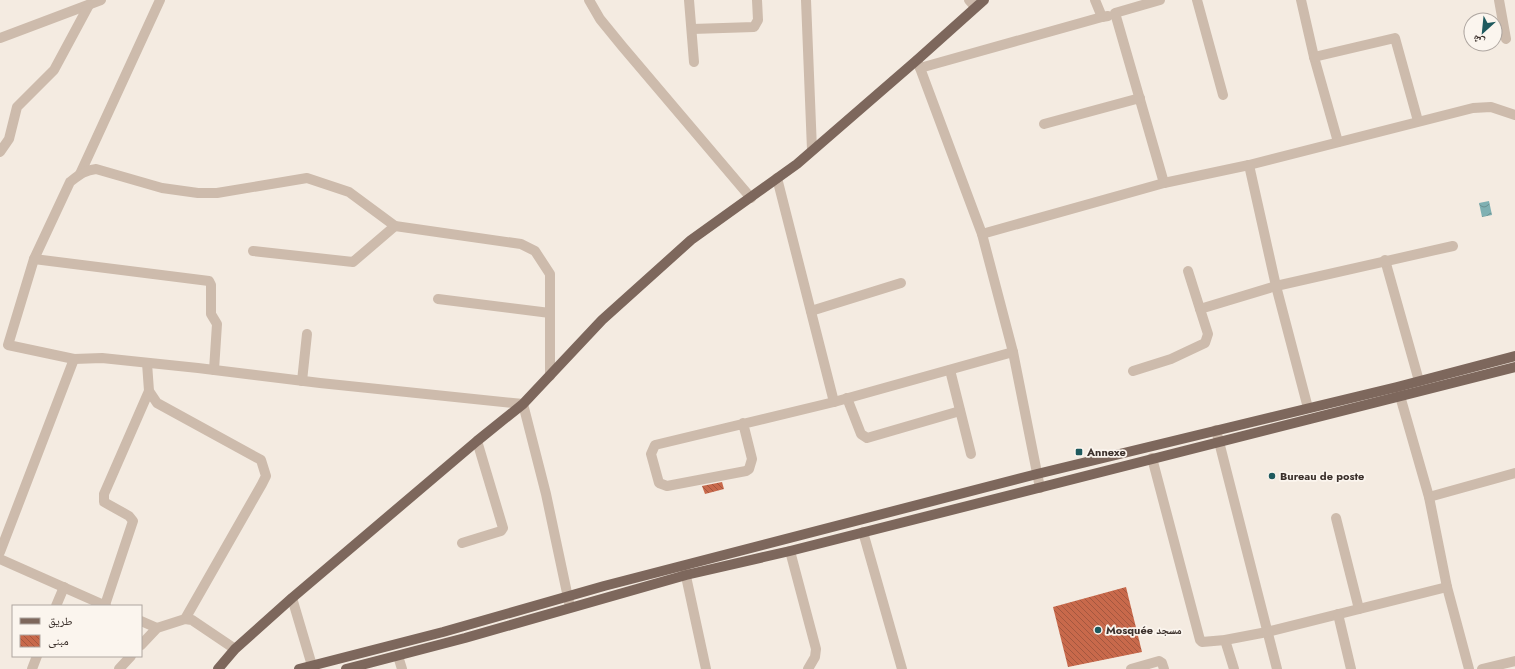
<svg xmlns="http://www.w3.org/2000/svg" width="1515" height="669" font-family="Jost,'Noto Naskh Arabic',sans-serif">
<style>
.water{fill:url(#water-waves)}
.building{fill:url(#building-back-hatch)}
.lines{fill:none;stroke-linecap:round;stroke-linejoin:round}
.minor{stroke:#cdbbac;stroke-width:10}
.major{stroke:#7d675c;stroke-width:10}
.poi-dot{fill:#1f5a5e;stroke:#fbf5ee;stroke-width:1.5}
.labels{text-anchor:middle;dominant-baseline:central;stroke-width:3.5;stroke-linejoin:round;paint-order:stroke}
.poi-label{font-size:11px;font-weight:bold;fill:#3b302b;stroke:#fbf5ee;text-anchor:start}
</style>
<defs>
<pattern id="water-waves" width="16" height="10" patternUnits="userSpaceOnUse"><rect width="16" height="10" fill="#7fb0b2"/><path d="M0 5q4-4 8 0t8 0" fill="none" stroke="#699091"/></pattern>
<pattern id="building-back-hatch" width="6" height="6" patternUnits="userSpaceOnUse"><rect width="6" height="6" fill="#c8694b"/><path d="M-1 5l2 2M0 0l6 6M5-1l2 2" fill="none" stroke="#a4573f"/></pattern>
</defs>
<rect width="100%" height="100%" fill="#f4ebe1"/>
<path class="water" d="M 1489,201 L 1492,215 L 1482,217 L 1479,203 Z"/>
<g class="building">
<path d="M 722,482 L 724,489 L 705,494 L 702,486 Z"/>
<path d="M 1126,587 L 1142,652 L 1068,667 L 1053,607 Z"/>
</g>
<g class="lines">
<g class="minor">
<path d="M 589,0 L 600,19 L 622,46 L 751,198"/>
<path d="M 689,0 L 694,62"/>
<path d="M 806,0 L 812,150"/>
<path d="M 969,0 L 975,7"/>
<path d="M 1095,0 L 1102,17 L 1108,16"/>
<path d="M 1160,0 L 1115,13 L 1164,183"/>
<path d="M 1197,0 L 1223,95"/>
<path d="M 1301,0 L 1314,57 L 1338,142"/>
<path d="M 1499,0 L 1506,39"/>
<path d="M 692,29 L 754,27 L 758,20 L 757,0"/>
<path d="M 0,38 L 101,0"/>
<path d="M 1314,57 L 1395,38 L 1418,121"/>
<path d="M 917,60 L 982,234 L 1013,352 L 1040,488"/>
<path d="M 920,68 L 1102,17"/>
<path d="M 1044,124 L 1140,98"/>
<path d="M 0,152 L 9,139 L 17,107 L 54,70 L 89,5"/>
<path d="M 1249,165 L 1276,286 L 1308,408"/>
<path d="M 80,174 L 160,0"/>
<path d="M 777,178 L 834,402"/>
<path d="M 982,234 L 1164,183 L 1249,165 L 1473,108 L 1491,107 L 1515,115"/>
<path d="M 253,251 L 353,262 L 395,226"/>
<path d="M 34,259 L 209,281 L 211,285 L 211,314 L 217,324 L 214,370"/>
<path d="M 1385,260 L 1419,381"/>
<path d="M 1188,271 L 1200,309"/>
<path d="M 438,299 L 550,313"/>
<path d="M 811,311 L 901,283"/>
<path d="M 147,363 L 149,391 L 157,403 L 261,460 L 266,476 L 262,484 L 185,619"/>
<path d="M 950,370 L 971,454"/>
<path d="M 1133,371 L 1171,359 L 1205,343 L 1208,334 L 1200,309 L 1276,286 L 1453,246"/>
<path d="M 550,376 L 550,274 L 535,251 L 521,244 L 395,226 L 349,192 L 307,178 L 217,193 L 198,193 L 162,188 L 96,169 C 85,170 79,175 70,182 L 34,259 L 8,345 L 74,359 L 102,358 L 198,368 L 320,383 L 523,404 L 546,494 L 570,607"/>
<path d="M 302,381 L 307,334"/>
<path d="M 1398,389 L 1429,497 L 1447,587 L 1469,669"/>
<path d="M 847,398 L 861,434 L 867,438 L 960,411"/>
<path d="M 743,423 L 752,459 L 749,469 L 746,471 L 667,486 L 659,483 L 651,454 L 655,445 L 834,402 L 1013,352"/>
<path d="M 1216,430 L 1277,669"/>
<path d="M 1152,458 L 1200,640 L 1202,642 L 1225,640 L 1267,632 L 1447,587"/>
<path d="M 1429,497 L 1515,473"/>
<path d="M 1336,518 L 1359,609"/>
<path d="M 863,532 L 902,669"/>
<path d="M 462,543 L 501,531 L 503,528 L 477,441"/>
<path d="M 790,551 L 816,649 L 815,657 L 808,669"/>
<path d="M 0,552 L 74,359"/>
<path d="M 0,559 L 106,606"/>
<path d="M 684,567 L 706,669"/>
<path d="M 292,598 L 313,669"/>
<path d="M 105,605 L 133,521 L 129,516 L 104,502 L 104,494 L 149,391"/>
<path d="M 56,606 L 64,587"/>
<path d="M 1338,614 L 1351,669"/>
<path d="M 141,621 L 157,628"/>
<path d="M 1225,640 L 1234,669"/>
<path d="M 141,645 L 157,628 L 185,619 L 192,620 L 235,649"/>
<path d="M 398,656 L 402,669"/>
<path d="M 32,669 L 37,656"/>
<path d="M 119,669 L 131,656"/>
<path d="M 1131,669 L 1159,661 L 1162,663 L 1164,669"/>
<path d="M 1482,669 L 1515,661"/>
</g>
<g class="major">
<path d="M 218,669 L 235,649 L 292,598 L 477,441 L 523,404 L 602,320 L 691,240 L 797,164 L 917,60 L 984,0"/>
<path d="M 299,669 L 443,632 L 604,586 L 1037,474 L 1397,387 L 1515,356"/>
<path d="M 346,669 L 465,638 L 686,575 L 790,551 L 1515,367"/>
</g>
</g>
<g class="poi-dot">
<rect x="1075" y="448" width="8" height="8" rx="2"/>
<circle cx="1272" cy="476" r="4"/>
<circle cx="1098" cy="630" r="4"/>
</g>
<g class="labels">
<g class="poi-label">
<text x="1087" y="452">Annexe</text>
<text x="1280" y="476">Bureau de poste</text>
<text x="1106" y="630">Mosquée مسجد</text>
</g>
</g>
<rect x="12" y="605" width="130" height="52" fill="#fbf5ee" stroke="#aea6a0"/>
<rect x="20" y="618" width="20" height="6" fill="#7d675c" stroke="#aea6a0"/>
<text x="48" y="625" font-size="12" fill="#3b302b">طريق</text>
<rect x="20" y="635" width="20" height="12" fill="url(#building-back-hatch)" stroke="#aea6a0"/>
<text x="48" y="645" font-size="12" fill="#3b302b">مبنى</text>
<g transform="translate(1483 32) rotate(207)"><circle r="19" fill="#fbf5ee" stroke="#aea6a0"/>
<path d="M0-3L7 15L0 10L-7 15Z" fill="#1f5a5e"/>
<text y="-6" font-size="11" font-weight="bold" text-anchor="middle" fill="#3b302b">ش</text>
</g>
</svg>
